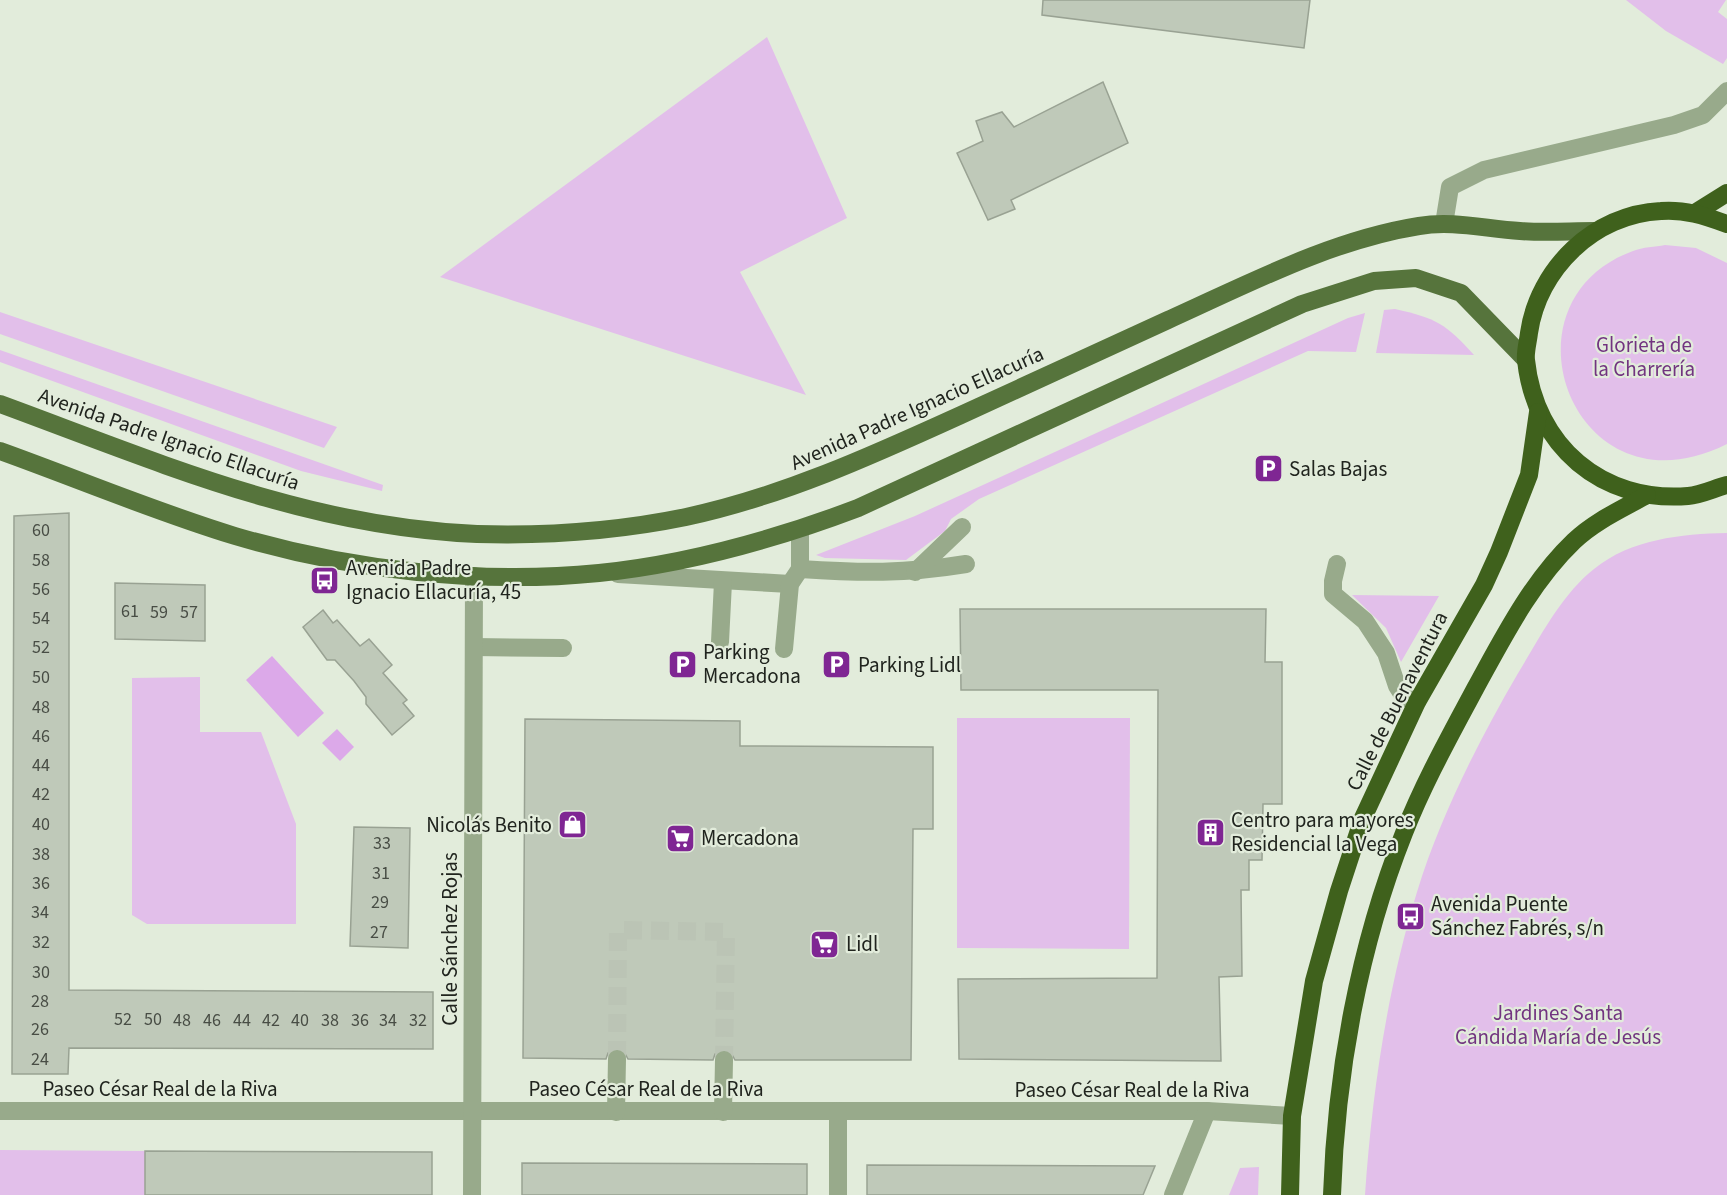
<svg xmlns="http://www.w3.org/2000/svg" width="1727" height="1195" font-family="'Source Sans 3',sans-serif">
<style>
.green{fill:#e2bfea}
.water{fill:#dca9e9}
.building{fill:#bfc9b9;stroke:#99a293;stroke-width:1.5}
.lines{fill:none;stroke-linecap:round;stroke-linejoin:round}
.minor-tunnel{stroke:#bbc4b5;stroke-width:18;stroke-dasharray:18 9;stroke-linecap:butt}
.minor{stroke:#98aa8b;stroke-width:18}
.major{stroke:#56743c;stroke-width:18}
.highway{stroke:#3f611c;stroke-width:18}
.labels{text-anchor:middle;dominant-baseline:central;stroke-width:4.5;stroke-linejoin:round;paint-order:stroke}
.number-label{font-size:18px;fill:#484d45}
.park-label{font-size:21px;fill:#723480;stroke:#e2ecdb}
.street-label{font-size:21px;fill:#20241e;stroke:#e2ecdb}
.poi-label{font-size:21px;fill:#20241e;stroke:#e2ecdb;text-anchor:start}
</style>
<rect width="100%" height="100%" fill="#e2ecdb"/>
<g class="green">
<path d="M 1626,0 L 1726,0 L 1718,12 L 1727,19 L 1727,58 L 1723,64 L 1666,31 Z"/>
<path d="M 767,37 L 847,218 L 740,272 L 806,395 L 440,277 Z"/>
<path d="M 1665,245 L 1696,248 L 1727,263 L 1727,444 C 1574,521 1493,302 1633,251 C 1643,247 1655,247 1665,245 Z"/>
<path d="M 1395,309 C 1436,318 1446,324 1474,355 L 1376,353 L 1384,310 Z"/>
<path d="M 0,312 L 337,427 L 324,448 L 0,334 Z"/>
<path d="M 1365,313 L 1356,352 L 1308,351 L 979,499 L 951,519 L 945,531 L 906,560 L 825,558 L 816,555 L 915,516 L 1348,318 Z"/>
<path d="M 0,350 L 383,485 L 382,491 L 301,471 L 0,362 Z"/>
<path d="M 1727,533 L 1727,1195 L 1365,1195 C 1372,1093 1387,990 1417,892 C 1440,817 1478,742 1517,675 C 1539,639 1561,595 1594,569 C 1631,539 1681,534 1727,533 Z"/>
<path d="M 1352,595 L 1439,596 L 1401,662 L 1386,628 Z"/>
<path d="M 200,677 L 200,732 L 261,732 L 296,824 L 296,924 L 147,924 L 132,915 L 132,678 Z"/>
<path d="M 957,718 L 1130,718 L 1129,949 L 957,948 Z"/>
<path d="M 0,1150 L 145,1151 L 145,1195 L 0,1195 Z"/>
<path d="M 1259,1167 L 1258,1195 L 1229,1195 L 1240,1168 Z"/>
</g>
<g class="water">
<path d="M 272,656 L 324,713 L 298,737 L 246,680 Z"/>
<path d="M 337,729 L 354,747 L 340,761 L 322,743 Z"/>
</g>
<g class="building">
<path d="M 1043,0 L 1310,0 L 1304,48 L 1042,15 Z"/>
<path d="M 1103,82 L 1128,143 L 1011,200 L 1015,209 L 988,220 L 957,153 L 983,141 L 976,121 L 1002,112 L 1014,127 Z"/>
<path d="M 69,513 L 69,990 L 433,992 L 433,1049 L 69,1048 L 68,1074 L 12,1074 L 14,516 Z"/>
<path d="M 115,583 L 205,585 L 205,641 L 115,639 Z"/>
<path d="M 960,609 L 1266,609 L 1265,662 L 1282,662 L 1282,804 L 1263,804 L 1262,860 L 1249,860 L 1249,890 L 1241,890 L 1242,976 L 1219,977 L 1221,1061 L 959,1059 L 958,979 L 1157,978 L 1158,690 L 961,690 Z"/>
<path d="M 323,610 L 333,623 L 337,620 L 360,646 L 369,639 L 392,665 L 383,673 L 407,700 L 403,703 L 414,716 L 392,735 L 366,704 L 366,697 L 354,681 L 335,660 L 327,660 L 303,627 Z"/>
<path d="M 525,719 L 740,721 L 740,746 L 933,747 L 933,829 L 913,829 L 911,1060 L 735,1060 L 730,1051 L 724,1049 L 715,1054 L 713,1060 L 628,1059 L 623,1050 L 617,1048 L 608,1053 L 606,1059 L 523,1058 Z"/>
<path d="M 354,827 L 410,828 L 408,948 L 350,946 Z"/>
<path d="M 145,1151 L 432,1152 L 432,1195 L 145,1195 Z"/>
<path d="M 522,1163 L 807,1164 L 807,1195 L 522,1195 Z"/>
<path d="M 867,1165 L 1155,1166 L 1143,1195 L 867,1195 Z"/>
</g>
<g class="lines">
<path class="minor-tunnel" d="M 617,1059 L 618,930 L 726,932 L 724,1060"/>
<g class="minor">
<path d="M 1444,224 L 1450,187 L 1484,170 L 1674,125 L 1703,115 L 1727,91"/>
<path d="M 1337,564 L 1333,581 L 1333,594 L 1365,621 L 1386,653 L 1397,686 L 1404,697 L 1417,702"/>
<path d="M 800,569 C 861,573 905,574 966,564"/>
<path d="M 915,572 L 962,527"/>
<path d="M 618,574 L 790,584"/>
<path d="M 720,642 L 723,582"/>
<path d="M 474,647 L 563,648"/>
<path d="M 784,649 L 790,584 L 800,569 L 800,530"/>
<path d="M 0,1111 L 1207,1111 L 1292,1116"/>
<path d="M 616,1112 L 617,1059"/>
<path d="M 723,1112 L 724,1060"/>
<path d="M 472,1195 L 474,576"/>
<path d="M 838,1195 L 838,1111"/>
<path d="M 1173,1195 L 1207,1111"/>
</g>
<g class="major">
<path d="M 0,404 C 158,462 306,527 477,534 C 546,536 618,531 686,517 C 783,496 871,456 961,415 C 1030,383 1099,352 1168,320 C 1248,284 1331,240 1419,226 C 1452,220 1486,229 1520,231 C 1545,233 1570,231 1595,231"/>
<path d="M 0,451 C 78,479 156,512 235,536 C 350,570 479,585 599,573 C 687,564 776,539 858,508 L 1302,304 L 1374,281 L 1416,278 L 1461,293 L 1525,359"/>
</g>
<g class="highway">
<path d="M 1695,213 L 1727,193"/>
<path d="M 1727,224 C 1705,216 1684,209 1661,211 C 1594,214 1538,269 1529,333 C 1528,342 1525,352 1526,360 C 1535,446 1602,503 1688,496 C 1701,495 1715,488 1727,485"/>
<path d="M 1290,1195 L 1292,1116 L 1314,981 L 1339,891 L 1363,818 L 1417,702 L 1484,585 L 1499,552 L 1529,475 L 1538,412"/>
<path d="M 1332,1195 C 1336,1073 1359,946 1404,833 C 1424,782 1451,734 1476,687 C 1504,636 1532,581 1574,541 C 1595,521 1622,509 1647,495"/>
</g>
</g>
<defs>
<symbol id="parking-square" viewBox="-11 -11 22 22"><rect x="-9" y="-9" width="18" height="18" rx="4" fill="#7f2693" stroke="#e2ecdb"/><path d="M-3.5-5.5H1a3.5 3.5 0 0 1 0 7H-1V5.5H-3.5ZM-1-3.4V-.6H.8a1.4 1.4 0 0 0 0-2.8Z" fill="#fff"/></symbol>
<symbol id="bus-square" viewBox="-11 -11 22 22"><rect x="-9" y="-9" width="18" height="18" rx="4" fill="#7f2693" stroke="#e2ecdb"/><path d="M-5-6H5V4H4V6H2V4H-2V6H-4V4H-5ZM-3.5-4V0h7V-4ZM-3.5 1.2v1.5H-2V1.2ZM2 1.2v1.5H3.5V1.2Z" fill="#fff"/></symbol>
<symbol id="shop-square" viewBox="-11 -11 22 22"><rect x="-9" y="-9" width="18" height="18" rx="4" fill="#7f2693" stroke="#e2ecdb"/><path d="M-5-2.5h2.3a2.7 3.5 0 0 1 5.4 0H5L5.5 6h-11ZM-1.5-2.5h3a1.5 2.3 0 0 0-3 0Z" fill="#fff"/></symbol>
<symbol id="building-square" viewBox="-11 -11 22 22"><rect x="-9" y="-9" width="18" height="18" rx="4" fill="#7f2693" stroke="#e2ecdb"/><path d="M-4-6H4V6H1V3H-1V6H-4ZM-2.5-4.3h1.7v1.8h-1.7ZM.8-4.3h1.7v1.8H.8ZM-2.5-1h1.7V.8h-1.7ZM.8-1h1.7V.8H.8Z" fill="#fff"/></symbol>
<symbol id="supermarket-square" viewBox="-11 -11 22 22"><rect x="-9" y="-9" width="18" height="18" rx="4" fill="#7f2693" stroke="#e2ecdb"/><path d="M-6-5.5h2.5l.6 2H6L4.5 2H-2.5L-4.4-4H-6ZM-1.5 3.2a1.3 1.3 0 1 0 .1 0ZM3 3.2a1.3 1.3 0 1 0 .1 0Z" fill="#fff"/></symbol>
</defs>
<g fill-rule="evenodd">
<use href="#parking-square" x="1252" y="452" width="33" height="33"/>
<use href="#bus-square" x="308" y="564" width="33" height="33"/>
<use href="#parking-square" x="666" y="648" width="33" height="33"/>
<use href="#parking-square" x="820" y="648" width="33" height="33"/>
<use href="#shop-square" x="556" y="808" width="33" height="33"/>
<use href="#building-square" x="1194" y="816" width="33" height="33"/>
<use href="#supermarket-square" x="664" y="822" width="33" height="33"/>
<use href="#bus-square" x="1394" y="900" width="33" height="33"/>
<use href="#supermarket-square" x="808" y="928" width="33" height="33"/>
</g>
<g class="labels">
<g class="number-label">
<text x="41" y="530">60</text>
<text x="41" y="560">58</text>
<text x="41" y="589">56</text>
<text x="130" y="611">61</text>
<text x="159" y="612">59</text>
<text x="189" y="612">57</text>
<text x="41" y="618">54</text>
<text x="41" y="647">52</text>
<text x="41" y="677">50</text>
<text x="41" y="707">48</text>
<text x="41" y="736">46</text>
<text x="41" y="765">44</text>
<text x="41" y="794">42</text>
<text x="41" y="824">40</text>
<text x="382" y="843">33</text>
<text x="41" y="854">38</text>
<text x="381" y="873">31</text>
<text x="41" y="883">36</text>
<text x="380" y="902">29</text>
<text x="40" y="912">34</text>
<text x="379" y="932">27</text>
<text x="41" y="942">32</text>
<text x="41" y="972">30</text>
<text x="40" y="1001">28</text>
<text x="123" y="1019">52</text>
<text x="153" y="1019">50</text>
<text x="182" y="1020">48</text>
<text x="212" y="1020">46</text>
<text x="242" y="1020">44</text>
<text x="271" y="1020">42</text>
<text x="300" y="1020">40</text>
<text x="330" y="1020">38</text>
<text x="360" y="1020">36</text>
<text x="388" y="1020">34</text>
<text x="418" y="1020">32</text>
<text x="40" y="1029">26</text>
<text x="40" y="1059">24</text>
</g>
<g class="park-label">
<text x="1644" y="345">Glorieta de<tspan x="1644" dy="24">la Charrería</tspan></text>
<text x="1558" y="1013">Jardines Santa<tspan x="1558" dy="24">Cándida María de Jesús</tspan></text>
</g>
<g class="street-label">
<text transform="translate(917 408) rotate(-24)">Avenida Padre Ignacio Ellacuría</text>
<text transform="translate(169 439) rotate(19)">Avenida Padre Ignacio Ellacuría</text>
<text transform="translate(1397 701) rotate(-63)">Calle de Buenaventura</text>
<text transform="translate(450 939) rotate(-90)">Calle Sánchez Rojas</text>
<text x="160" y="1089">Paseo César Real de la Riva</text>
<text x="646" y="1089">Paseo César Real de la Riva</text>
<text x="1132" y="1090">Paseo César Real de la Riva</text>
</g>
<g class="poi-label">
<text x="1289" y="469">Salas Bajas</text>
<text x="346" y="568">Avenida Padre<tspan x="346" dy="24">Ignacio Ellacuría, 45</tspan></text>
<text x="703" y="652">Parking<tspan x="703" dy="24">Mercadona</tspan></text>
<text x="858" y="665">Parking Lidl</text>
<text x="1231" y="820">Centro para mayores<tspan x="1231" dy="24">Residencial la Vega</tspan></text>
<text x="552" y="825" text-anchor="end">Nicolás Benito</text>
<text x="701" y="838">Mercadona</text>
<text x="1431" y="904">Avenida Puente<tspan x="1431" dy="24">Sánchez Fabrés, s/n</tspan></text>
<text x="846" y="944">Lidl</text>
</g>
</g>
</svg>
